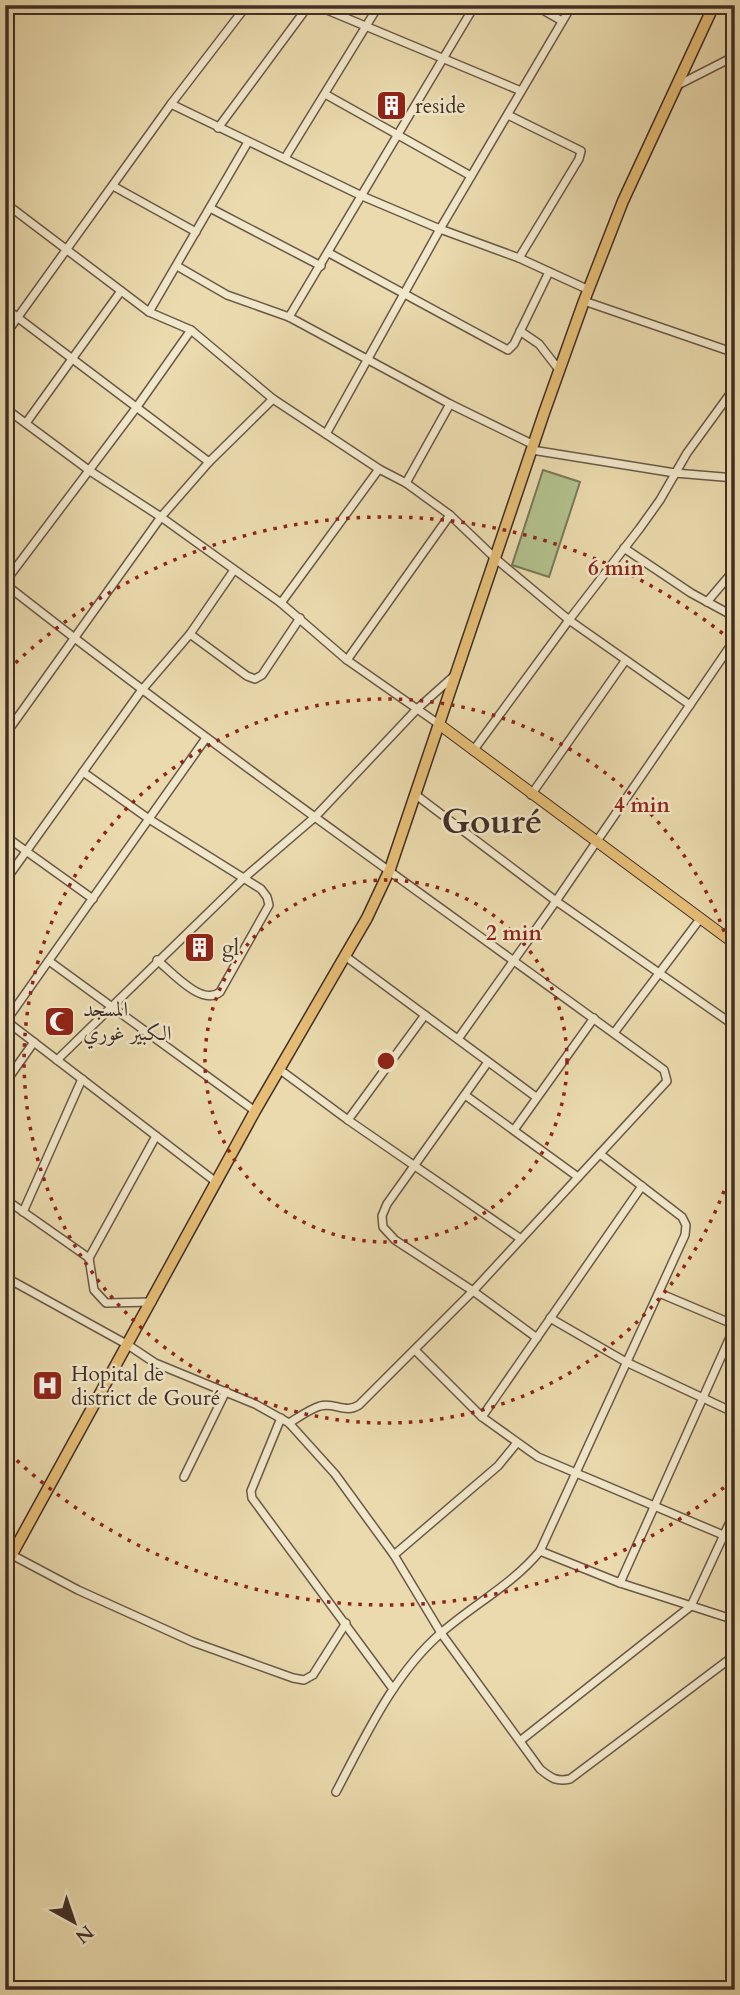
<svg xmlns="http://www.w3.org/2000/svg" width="740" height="1995" font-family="Cardo,Amiri,serif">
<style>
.green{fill:#b2c18d;stroke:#79785a;stroke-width:2}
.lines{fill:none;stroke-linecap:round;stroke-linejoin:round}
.minor-casing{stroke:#6a5948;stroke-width:10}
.major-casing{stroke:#402e26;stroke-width:12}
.highway-casing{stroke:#402e26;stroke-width:13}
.minor{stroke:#f1e7ca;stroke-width:7}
.major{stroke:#e5bd76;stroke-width:10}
.highway{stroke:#e5bd76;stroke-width:10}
.ring{fill:none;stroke:#8f2418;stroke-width:3.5;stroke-dasharray:3.5 7}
.labels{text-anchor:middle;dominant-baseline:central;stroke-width:5;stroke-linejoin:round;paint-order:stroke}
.poi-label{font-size:21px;fill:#402e26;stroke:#f1e7ca;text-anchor:start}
.town-label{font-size:35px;font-weight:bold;fill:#402e26;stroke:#f1e7ca}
.centre{fill:#8f2418;stroke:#f1e7ca;stroke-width:3.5}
.ring-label{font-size:21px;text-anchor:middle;font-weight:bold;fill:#8f2418;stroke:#f1e7ca;stroke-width:5;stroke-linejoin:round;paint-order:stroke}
</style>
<rect width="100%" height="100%" fill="#eadaad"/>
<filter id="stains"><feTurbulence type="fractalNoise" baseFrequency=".00286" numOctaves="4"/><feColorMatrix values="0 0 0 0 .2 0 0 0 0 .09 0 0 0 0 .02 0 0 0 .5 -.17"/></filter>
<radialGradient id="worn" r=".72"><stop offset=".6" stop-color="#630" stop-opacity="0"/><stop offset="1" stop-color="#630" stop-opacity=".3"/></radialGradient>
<path class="green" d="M 543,470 L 580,482 L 549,577 L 512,565 Z"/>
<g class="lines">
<defs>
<g id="minor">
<path d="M 315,5 L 521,91"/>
<path d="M 534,5 L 562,21"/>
<path d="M 676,86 L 735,56"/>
<path d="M 325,94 L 471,176"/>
<path d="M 171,104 L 362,196 L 440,229 L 519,258 L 589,290"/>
<path d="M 508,115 L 581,151 L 579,159 L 519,258"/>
<path d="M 218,128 L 309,5"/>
<path d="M 285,158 L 379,5"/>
<path d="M 113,186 L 196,232"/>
<path d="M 5,203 L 149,312 L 191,330 L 273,399 L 379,469 L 406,483 L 450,515 L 496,559 L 569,620 L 690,705"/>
<path d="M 210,208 L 321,266"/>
<path d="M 329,253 L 508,350 L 514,344 L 549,272"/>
<path d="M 177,266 L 227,295 L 289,317 L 450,404 L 534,445"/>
<path d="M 584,301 L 735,353"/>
<path d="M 5,308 L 209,462"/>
<path d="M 149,312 L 248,142"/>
<path d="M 289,317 L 475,5"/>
<path d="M 520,331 L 539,344 L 560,371"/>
<path d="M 5,335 L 171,104 L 247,5"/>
<path d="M 5,408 L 90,471 L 161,517 L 281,603 L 347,660 L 440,725"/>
<path d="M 26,423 L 121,291"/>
<path d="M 326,434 L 440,229 L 572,5"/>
<path d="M 532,450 L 675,473 L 735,478"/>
<path d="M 406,483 L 450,404"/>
<path d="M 624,548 L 691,593 L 735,617"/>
<path d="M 5,582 L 136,408 L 191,330"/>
<path d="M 5,584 C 220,753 444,909 664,1070 L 667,1081 L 473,1291 L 359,1405 C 345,1414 335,1402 320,1406 C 310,1409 299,1417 289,1423"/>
<path d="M 707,602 L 735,569"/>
<path d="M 281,603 L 379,469"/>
<path d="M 190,634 L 247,676 L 255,679 L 262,675 L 300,618"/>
<path d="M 347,660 L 450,515"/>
<path d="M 5,735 L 161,517 L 209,462 L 273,399"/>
<path d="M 473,751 L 569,620 L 640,528 L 660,500 L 687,453 L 735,387"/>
<path d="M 83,772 L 149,819 L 261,889 L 267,897 L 269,905 L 220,992 C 202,1007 172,972 157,960"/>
<path d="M 416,795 L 556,901 L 735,1026"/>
<path d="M 531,795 L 625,661"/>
<path d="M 5,836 L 93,899"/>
<path d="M 5,881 L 141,691 L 190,634 L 234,570"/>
<path d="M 345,956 L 536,1097"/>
<path d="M 49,961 L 255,1111"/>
<path d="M 5,1020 L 216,1182"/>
<path d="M 6,1021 L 206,738"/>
<path d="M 614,1033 L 700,919"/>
<path d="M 458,1039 L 556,901 L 735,639"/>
<path d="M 57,1060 L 244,878 L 315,817 L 417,709 L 455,675"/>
<path d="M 488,1062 L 387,1204 L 382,1216 L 383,1227 L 395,1240 L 473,1291 L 537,1338"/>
<path d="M 279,1069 L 348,1120 L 521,1239"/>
<path d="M 5,1083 L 34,1042"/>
<path d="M 465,1095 L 578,1177"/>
<path d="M 348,1120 L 425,1015"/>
<path d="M 514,1130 L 594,1018"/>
<path d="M 5,1199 L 89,1258 L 94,1290 L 106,1303 L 152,1302"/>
<path d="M 23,1212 L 82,1079"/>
<path d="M 89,1258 L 156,1136"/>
<path d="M 5,1277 L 128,1345 L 155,1363 L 255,1404 L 289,1423 L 335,1474 L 394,1555 L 441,1633 L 540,1769 C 551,1778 556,1782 570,1779 L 735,1655"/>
<path d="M 659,1293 L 735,1325"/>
<path d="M 550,1318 L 626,1362 L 735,1413"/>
<path d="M 415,1350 L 482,1417 L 538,1457 L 735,1540"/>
<path d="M 482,1417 L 642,1186"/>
<path d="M 281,1418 L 251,1491 L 252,1498 L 393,1689"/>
<path d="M 184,1477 L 226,1391"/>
<path d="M 540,1551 L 620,1583 L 735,1620"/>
<path d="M 12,1555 L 78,1590 L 193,1642 L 293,1678 L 304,1680 L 313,1675 L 346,1623"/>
<path d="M 394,1555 L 498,1466 L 516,1444"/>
<path d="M 620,1583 L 735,1326"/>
<path d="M 520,1741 L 691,1606 L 735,1511"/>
<path d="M 336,1792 C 365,1737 393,1675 441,1633 C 473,1605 513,1584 540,1551 L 685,1235 L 686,1225 L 682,1217 L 600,1154"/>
</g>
<path id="major" d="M 440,725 L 735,944"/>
<path id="highway" d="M 5,1567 L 255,1111 L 367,918 L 390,869 L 544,413 L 584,301 L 623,201 L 714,5"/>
</defs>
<use href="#minor" class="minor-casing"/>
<use href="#major" class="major-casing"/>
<use href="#highway" class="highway-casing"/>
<use href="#minor" class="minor"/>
<use href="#major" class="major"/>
<use href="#highway" class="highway"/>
</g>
<g class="ring">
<circle cx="386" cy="1061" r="181"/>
<path d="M734 1161A362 362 0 1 1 734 961"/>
<path d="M732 1481A544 544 0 0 1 8 1452M8 670A544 544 0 0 1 732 641"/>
</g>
<defs>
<symbol id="building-square" viewBox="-11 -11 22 22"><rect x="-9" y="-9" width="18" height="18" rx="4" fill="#8f2418" stroke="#f1e7ca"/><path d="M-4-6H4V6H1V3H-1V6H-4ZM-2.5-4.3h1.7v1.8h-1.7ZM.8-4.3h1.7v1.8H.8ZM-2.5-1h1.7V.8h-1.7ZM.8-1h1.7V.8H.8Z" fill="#fff"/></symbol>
<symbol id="mosque-square" viewBox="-11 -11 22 22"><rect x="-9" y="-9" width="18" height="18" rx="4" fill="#8f2418" stroke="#f1e7ca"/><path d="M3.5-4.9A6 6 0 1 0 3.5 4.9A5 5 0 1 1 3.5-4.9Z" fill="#fff"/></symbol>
<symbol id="hospital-square" viewBox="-11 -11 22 22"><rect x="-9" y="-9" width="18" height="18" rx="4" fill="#8f2418" stroke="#f1e7ca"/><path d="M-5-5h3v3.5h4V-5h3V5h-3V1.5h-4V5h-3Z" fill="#fff"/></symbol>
</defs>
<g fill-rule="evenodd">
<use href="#building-square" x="374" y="88" width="35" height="35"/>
<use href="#building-square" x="182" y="930" width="35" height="35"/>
<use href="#mosque-square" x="42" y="1004" width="35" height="35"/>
<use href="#hospital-square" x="30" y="1368" width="35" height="35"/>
</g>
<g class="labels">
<g class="poi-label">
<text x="415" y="106">reside</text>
<text x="222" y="948">gl</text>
<text x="83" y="1009">المسجد<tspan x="83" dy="24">الكبير غوري</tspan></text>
<text x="71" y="1374">Hopital de<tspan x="71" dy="24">district de Gouré</tspan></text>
</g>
<g class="town-label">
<text x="492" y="822">Gouré</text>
</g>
</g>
<circle cx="386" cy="1061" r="10" class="centre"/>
<g class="ring-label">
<text x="616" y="575">6 min</text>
<text x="642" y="812">4 min</text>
<text x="514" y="940">2 min</text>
</g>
<rect width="740" height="1995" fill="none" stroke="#eadaad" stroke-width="28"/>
<rect x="7" y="7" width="726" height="1981" fill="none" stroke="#402e26" stroke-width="3.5"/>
<rect x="14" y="14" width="712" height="1967" fill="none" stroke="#402e26" stroke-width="2"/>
<g transform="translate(74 1922) rotate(140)" stroke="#f1e7ca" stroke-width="5" paint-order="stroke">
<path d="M0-5L12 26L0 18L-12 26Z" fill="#402e26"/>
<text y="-10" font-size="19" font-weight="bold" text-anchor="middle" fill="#402e26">N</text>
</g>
<rect width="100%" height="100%" filter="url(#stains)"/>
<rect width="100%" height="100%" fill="url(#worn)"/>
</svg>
